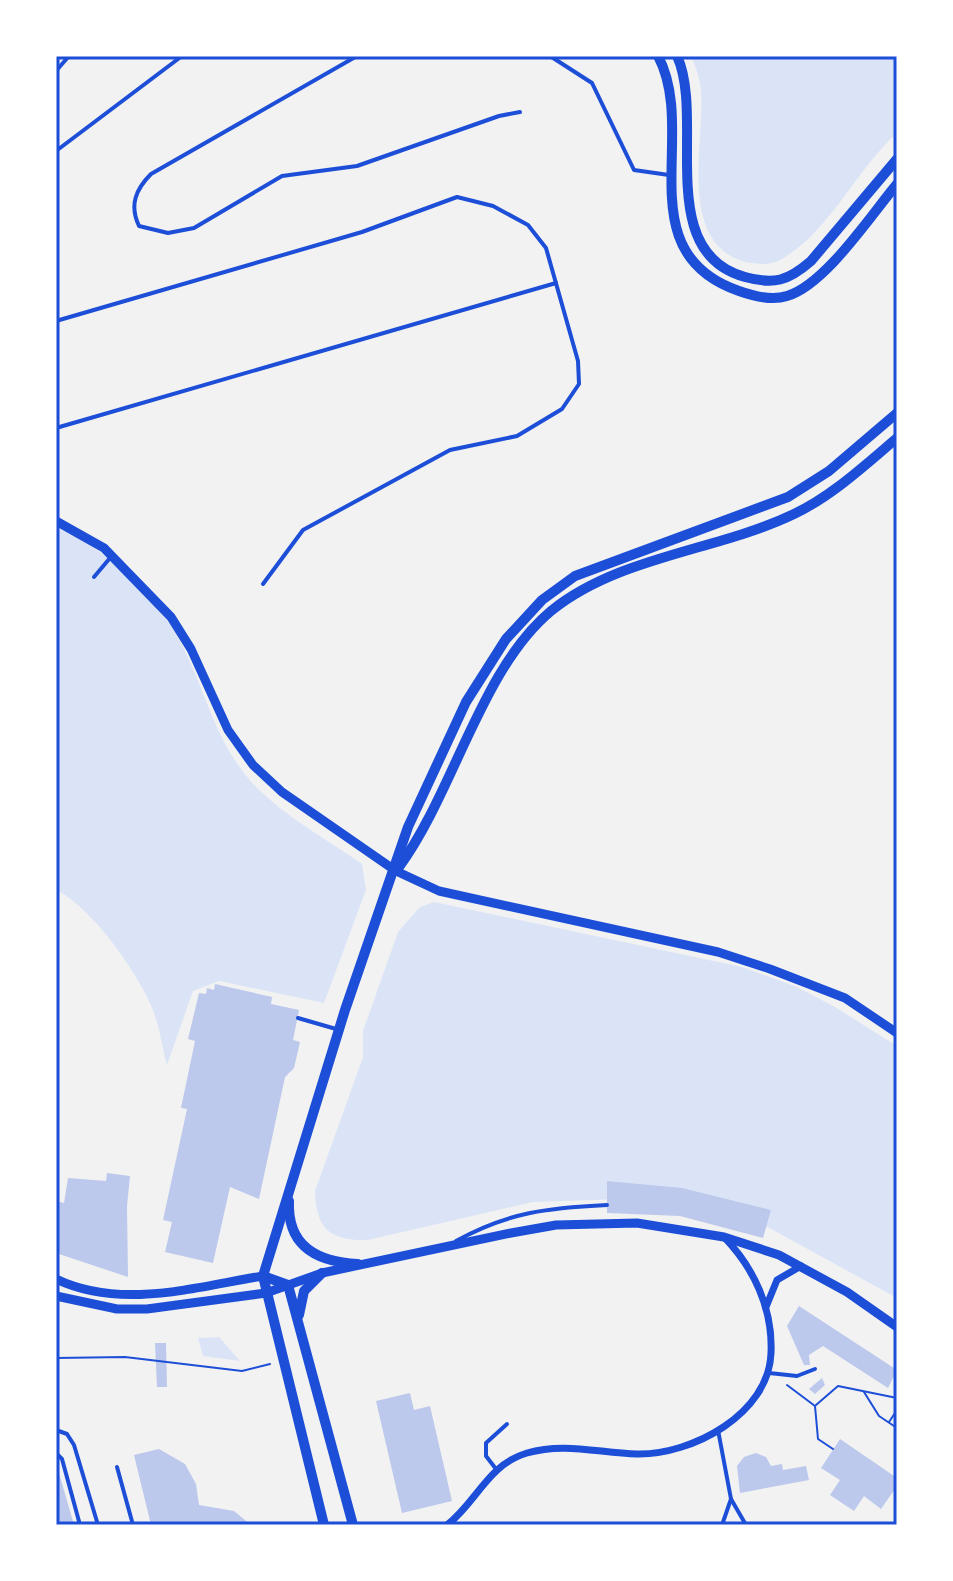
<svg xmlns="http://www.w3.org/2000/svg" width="953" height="1581" font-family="'Source Sans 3',sans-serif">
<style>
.green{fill:#dbe4f7}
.building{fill:#bdc9ec}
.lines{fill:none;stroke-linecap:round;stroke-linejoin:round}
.path{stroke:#1d4ed8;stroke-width:2}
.service{stroke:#1d4ed8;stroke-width:4}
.minor{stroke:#1d4ed8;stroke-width:7}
.tertiary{stroke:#1d4ed8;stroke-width:9}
.secondary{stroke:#1d4ed8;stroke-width:10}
.neatline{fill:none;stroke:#1d4ed8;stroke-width:3}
</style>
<rect width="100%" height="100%" fill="#f2f2f2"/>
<g class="green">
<path d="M 691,56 L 897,56 L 897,133 C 855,171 831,230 782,259 C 771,266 757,264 746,262 C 676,244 705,141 701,91 C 700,79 696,67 691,56 Z"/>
<path d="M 56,528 C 109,548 163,602 186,653 C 205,693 215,734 241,769 C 270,809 322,836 362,864 L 366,890 L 324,1003 L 219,981 L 193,991 L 167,1065 C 162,1048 160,1028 153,1010 C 139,974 91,906 56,890 Z"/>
<path d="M 434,902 L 742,967 L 797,987 L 835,1007 L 897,1046 L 897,1298 L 762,1224 L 624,1199 L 533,1202 L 368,1240 C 330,1241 316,1229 315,1191 L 363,1057 L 363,1031 L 398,932 L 420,907 Z"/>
<path d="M 219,1337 L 240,1361 L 203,1356 L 198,1338 Z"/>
</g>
<g class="building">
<path d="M 215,984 L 272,997 L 271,1004 L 299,1010 L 293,1040 L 300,1042 L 294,1068 L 285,1077 L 259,1199 L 230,1187 L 213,1263 L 165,1252 L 172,1222 L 163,1220 L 187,1109 L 181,1108 L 195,1041 L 188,1039 L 199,993 L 206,994 L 207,988 L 214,990 Z"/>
<path d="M 107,1173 L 130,1176 L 127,1206 L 128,1277 L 56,1253 L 56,1201 L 64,1203 L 68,1178 L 106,1181 Z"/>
<path d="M 607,1181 L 682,1188 L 771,1210 L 763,1238 L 680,1216 L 607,1213 Z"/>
<path d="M 799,1306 L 897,1370 L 888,1388 L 823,1346 L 809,1355 L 810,1365 L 804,1365 L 787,1326 Z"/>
<path d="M 155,1343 L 166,1343 L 167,1387 L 157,1387 Z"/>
<path d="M 822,1378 L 825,1385 L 815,1394 L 809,1389 Z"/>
<path d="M 410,1393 L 414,1410 L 430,1406 L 452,1501 L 402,1513 L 376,1401 Z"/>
<path d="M 840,1439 L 897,1478 L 897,1486 L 881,1509 L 864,1496 L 854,1511 L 830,1495 L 840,1480 L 821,1468 Z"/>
<path d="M 159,1449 L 185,1464 L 196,1484 L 199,1505 L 234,1511 L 251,1525 L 151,1525 L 134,1455 Z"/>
<path d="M 756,1453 L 766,1457 L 771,1466 L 782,1464 L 783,1470 L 806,1466 L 809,1480 L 740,1493 L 737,1466 L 744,1457 Z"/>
<path d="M 56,1473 L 59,1473 L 74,1525 L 56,1525 Z"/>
</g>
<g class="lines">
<g class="path">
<path d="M 56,1358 L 125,1357 L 242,1371 L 270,1364"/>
<path d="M 787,1385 L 815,1406 L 818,1439 L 833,1449"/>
<path d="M 864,1392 L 879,1416 L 897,1428"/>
<path d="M 816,1405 L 838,1386 L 897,1398"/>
<path d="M 889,1422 L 897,1410"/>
</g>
<g class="service">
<path d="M 357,56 L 151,174 C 136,189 129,205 139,226 L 168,233 L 194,228 L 282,176 L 357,166 L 499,116 L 520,112"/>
<path d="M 550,56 L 592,83 L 634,170 L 669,175"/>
<path d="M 56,71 L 69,56"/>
<path d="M 56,151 L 182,56"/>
<path d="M 56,321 L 362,232 L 457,197 L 493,206 L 528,225 L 546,248 L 578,361 L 579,384 L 562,409 L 517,436 L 450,450 L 303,530 L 263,584"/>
<path d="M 56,428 L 556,283"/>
<path d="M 94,577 L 110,558"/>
<path d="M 298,1018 L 336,1029"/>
<path d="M 456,1241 C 509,1212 547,1208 607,1205"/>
<path d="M 769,1373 L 797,1376 L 815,1369"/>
<path d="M 56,1430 L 67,1434 L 74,1445 L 98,1525"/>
<path d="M 718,1430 L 731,1499 L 746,1525"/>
<path d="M 56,1453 L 62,1459 L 80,1525"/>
<path d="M 117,1467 L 133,1525"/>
<path d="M 496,1469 L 486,1456 L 486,1443 L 507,1424"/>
<path d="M 722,1525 L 731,1499"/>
</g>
<g class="minor">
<path d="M 766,1307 L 777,1280 L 801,1266"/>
<path d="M 447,1525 C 477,1502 487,1465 527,1453 C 564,1442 599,1453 637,1454 C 692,1455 769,1414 771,1353 C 773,1309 754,1268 724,1237"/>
</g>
<g class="tertiary">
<path d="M 56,521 L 104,548 L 171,617 L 191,649 L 228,730 L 253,765 L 282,792 L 396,871 L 439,891 L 718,952 L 770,969 L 845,998 L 897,1033"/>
<path d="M 56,1279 C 121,1310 195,1287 263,1276"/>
<path d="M 56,1296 L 117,1309 L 147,1309 L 266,1293 L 322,1273 L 511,1233 L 556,1225 L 637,1223 L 724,1237 L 779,1255 L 847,1292 L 897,1327"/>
</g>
<g class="secondary">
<path d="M 658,56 C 699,133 626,252 739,291 C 753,296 772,301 787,296 C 825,285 871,215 897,184"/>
<path d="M 677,56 C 706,119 653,252 745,277 C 774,285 788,281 811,261 L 897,159"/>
<path d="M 399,867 C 454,792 481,669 551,611 C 619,556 717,551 794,514 C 832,496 865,465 897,438"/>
<path d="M 289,1201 C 287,1247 318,1262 358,1264"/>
<path d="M 263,1276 L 288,1285 L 353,1525"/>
<path d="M 299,1315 L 304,1291 L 322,1273"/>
<path d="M 324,1525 L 263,1276 L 345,1010 L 408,827 L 466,702 L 506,639 L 542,600 L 575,576 L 788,497 L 829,471 L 897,413"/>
</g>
</g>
<rect width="953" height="1581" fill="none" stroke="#ffffff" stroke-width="116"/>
<rect x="58" y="58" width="837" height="1465" class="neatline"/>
</svg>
